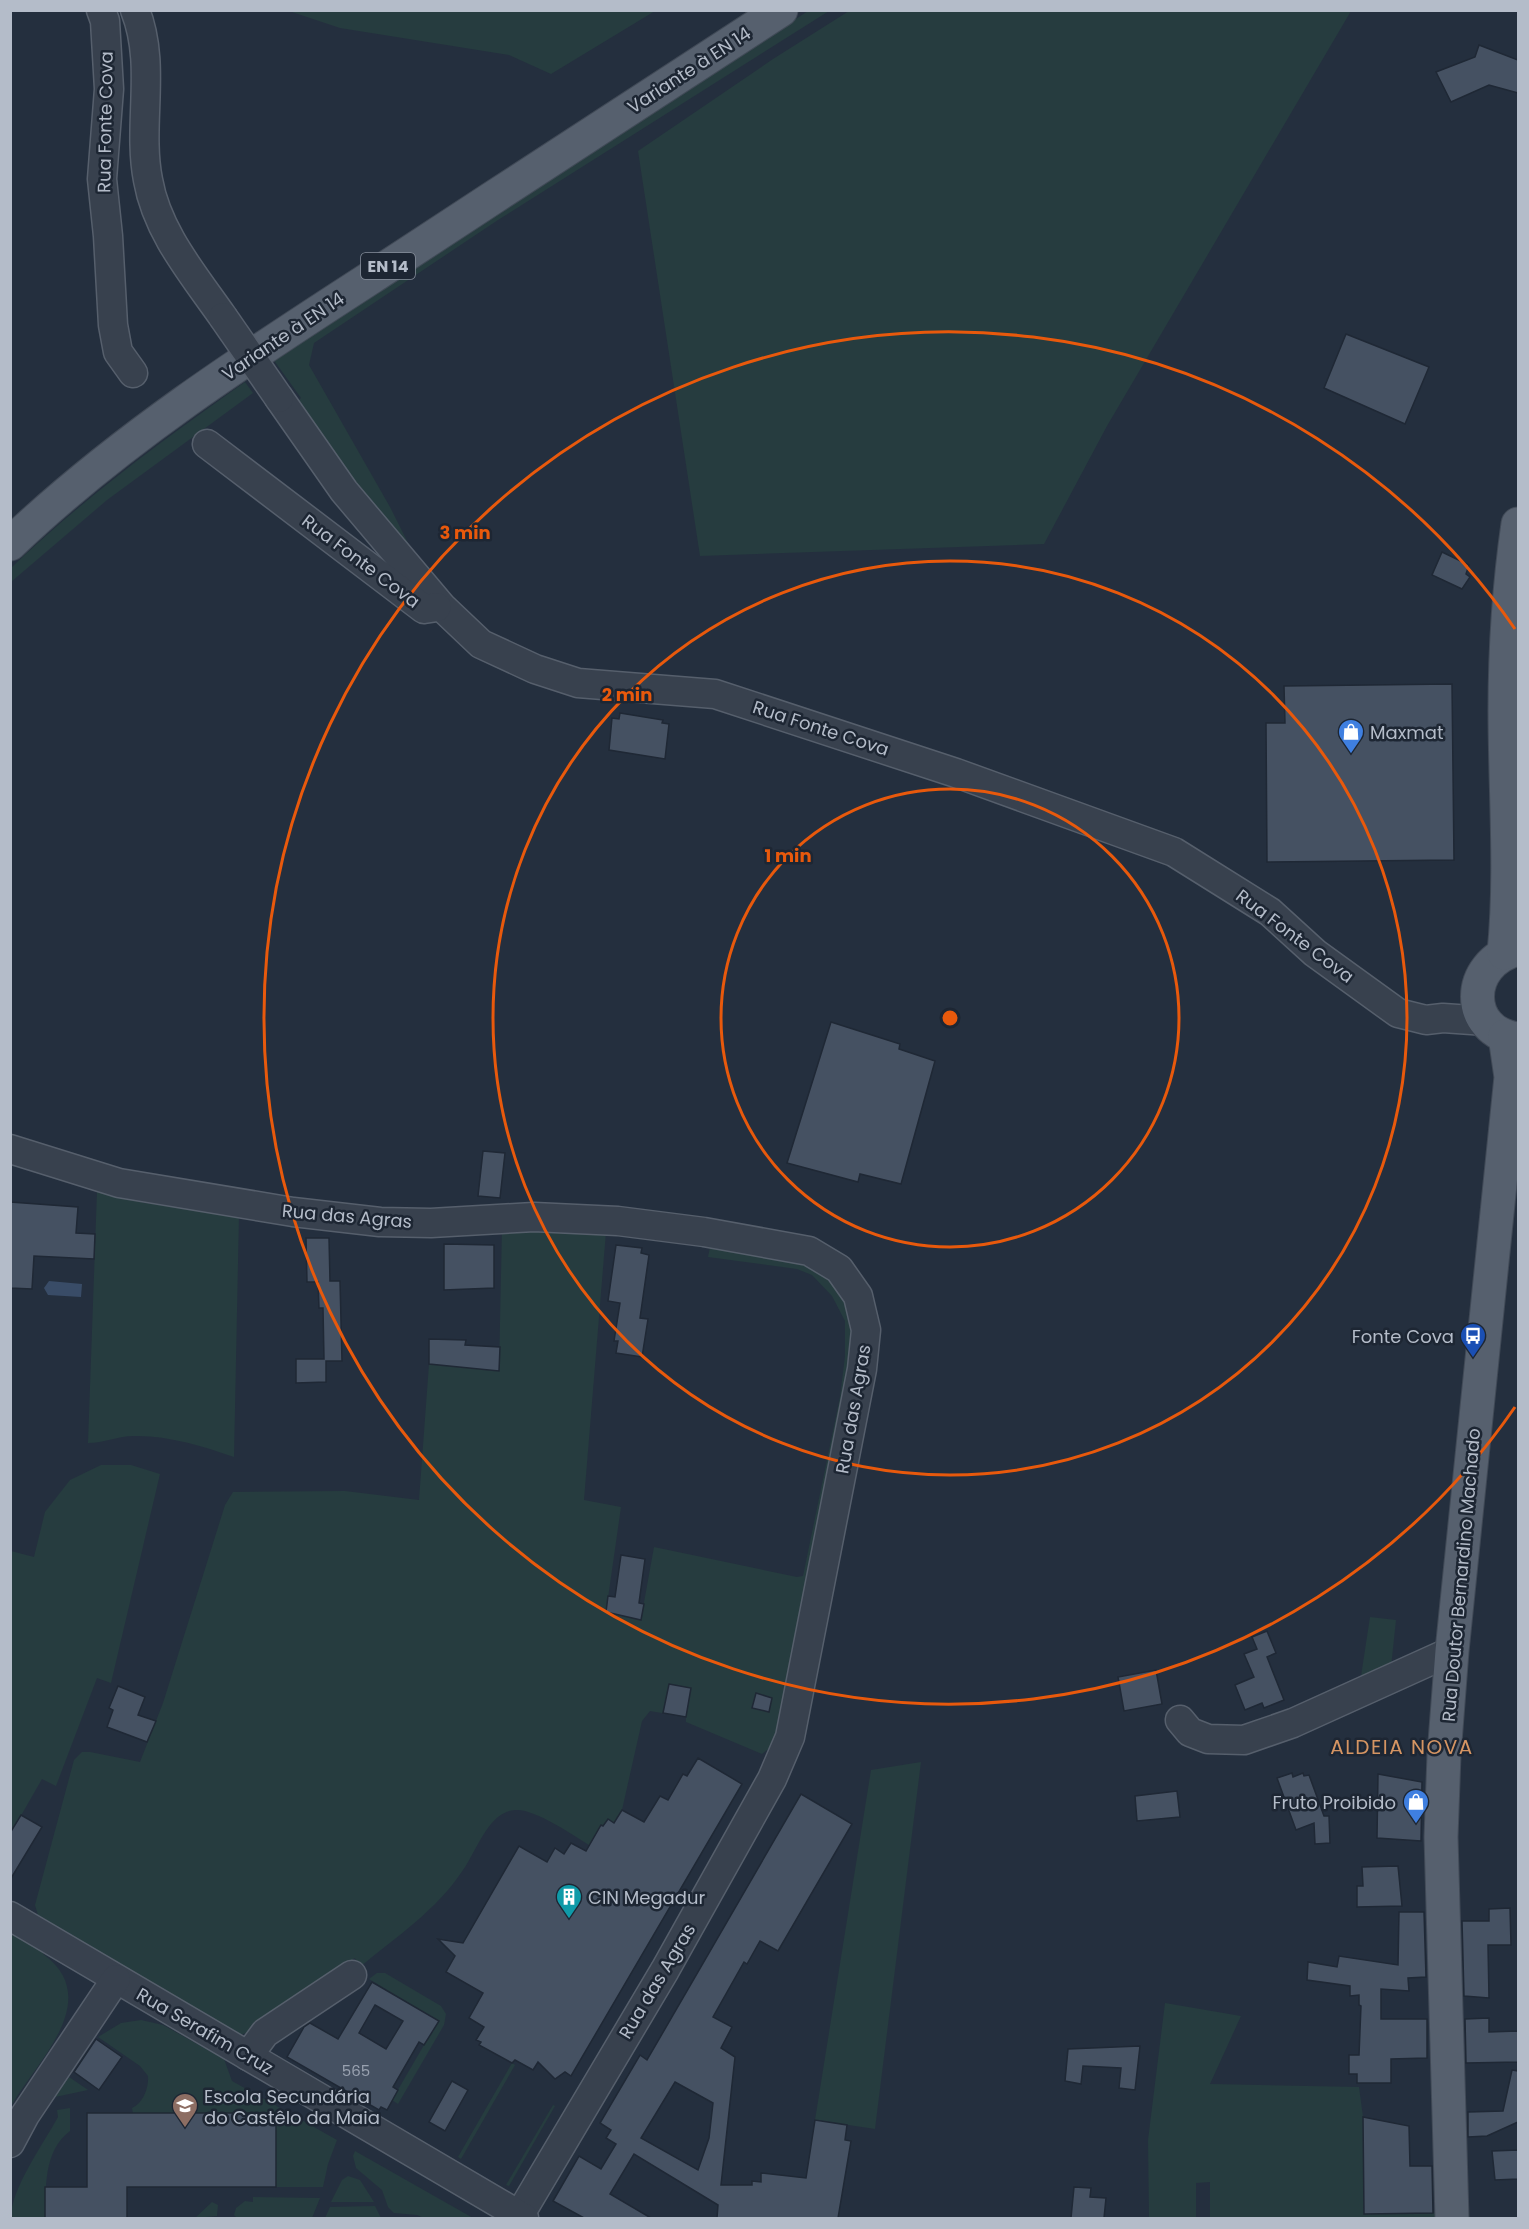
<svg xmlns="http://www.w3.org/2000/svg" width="1529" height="2229" font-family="Poppins,sans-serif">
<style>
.green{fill:#263c3f}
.water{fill:#394c67}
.building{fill:#455162;stroke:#1f2835;stroke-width:1.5;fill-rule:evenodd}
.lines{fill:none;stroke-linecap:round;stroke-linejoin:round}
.minor-casing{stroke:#565f6c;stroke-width:31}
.major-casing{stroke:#414a57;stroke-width:35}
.minor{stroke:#38414e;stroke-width:28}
.major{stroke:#56606e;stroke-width:33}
.minor-bridge-casing{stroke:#565f6c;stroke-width:31;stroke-linecap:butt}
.minor-bridge{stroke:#38414e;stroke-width:28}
.ring{fill:none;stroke:#e8590c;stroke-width:3}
.labels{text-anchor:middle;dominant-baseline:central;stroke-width:5;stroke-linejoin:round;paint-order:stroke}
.number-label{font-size:15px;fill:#98a1af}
.shield{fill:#1d2633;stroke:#878f9c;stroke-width:1.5}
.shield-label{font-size:16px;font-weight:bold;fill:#b4bcc9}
.street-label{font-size:18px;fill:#b4bcc9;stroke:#1d2633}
.poi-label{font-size:18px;fill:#b4bcc9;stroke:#1d2633;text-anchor:start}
.neighbourhood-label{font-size:20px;letter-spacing:1.5px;fill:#d59563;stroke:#1d2633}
.centre{fill:#e8590c;stroke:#1d2633;stroke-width:3}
.ring-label{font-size:18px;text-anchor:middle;font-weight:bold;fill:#e8590c;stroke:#1d2633;stroke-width:5;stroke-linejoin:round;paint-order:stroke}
</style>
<rect width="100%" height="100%" fill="#242f3e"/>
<g class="green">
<path d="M 289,11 L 655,11 L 551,74 L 509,55 L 340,28 Z"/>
<path d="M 808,11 L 829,11 L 498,220 L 314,343 L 309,365 L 390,507 L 410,547 L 413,563 L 298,401 L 301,398 L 273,359 Z"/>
<path d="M 849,11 L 1351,11 L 1107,426 L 1044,544 L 700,556 L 638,151 L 773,59 Z"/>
<path d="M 245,382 L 253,393 L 107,500 L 11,582 L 11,568 C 83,499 164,439 245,382 Z"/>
<path d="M 97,1191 L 145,1203 L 239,1215 L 234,1457 C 203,1446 166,1435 134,1436 C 118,1436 104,1443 88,1443 Z"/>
<path d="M 502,1227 L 606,1232 L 584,1500 L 621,1507 L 606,1612 L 641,1619 L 654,1547 L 797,1577 L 803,1576 L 840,1397 L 845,1356 L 845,1321 L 832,1296 L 812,1275 L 797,1269 L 708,1257 L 710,1247 C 750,1253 819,1253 841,1293 C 851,1309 852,1328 854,1347 L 780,1720 L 772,1746 L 762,1754 L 686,1722 L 686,1717 L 650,1711 L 642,1721 L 622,1810 L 614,1823 L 608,1819 L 603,1826 L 601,1825 L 589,1845 C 573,1835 534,1808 515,1810 C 489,1811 476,1852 463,1870 C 437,1910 396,1937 360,1967 L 355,1958 L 250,2032 L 239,2035 L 38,1915 L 35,1905 L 74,1760 L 82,1752 L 90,1752 L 140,1762 L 163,1703 L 225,1505 L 233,1492 L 345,1491 L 419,1500 L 429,1364 L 499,1370 Z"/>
<path d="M 101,1465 L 131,1465 L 160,1474 L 111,1683 L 97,1678 L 56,1786 L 42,1779 L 11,1833 L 11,1551 L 34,1557 L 45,1512 L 70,1480 Z"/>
<path d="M 1370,1617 L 1396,1620 L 1390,1677 L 1359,1689 Z"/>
<path d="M 921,1762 L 875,2129 L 815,2120 L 871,1770 Z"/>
<path d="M 11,1928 L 46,1948 L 43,1954 C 105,1999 37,2061 11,2106 Z"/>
<path d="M 377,1973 L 385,1973 L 441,2006 L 446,2014 L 444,2025 L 398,2104 L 392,2100 L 438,2021 L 369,1979 Z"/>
<path d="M 1165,2003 L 1241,2016 L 1210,2084 L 1359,2087 L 1363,2117 L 1364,2214 L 1437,2213 L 1437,2218 L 1210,2218 L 1210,2182 L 1196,2183 L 1196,2218 L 1149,2218 L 1148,2140 Z"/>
<path d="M 141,2020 L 163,2025 L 224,2059 L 232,2081 L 337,2140 L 328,2164 L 323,2187 L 276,2187 L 276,2113 L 133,2113 L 132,2108 C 143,2103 149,2088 148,2076 L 140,2066 L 98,2037 L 121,2023 Z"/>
<path d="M 512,2063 L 515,2065 L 461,2159 L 458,2157 Z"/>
<path d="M 69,2077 L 88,2090 L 55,2097 Z"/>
<path d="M 553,2105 L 555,2106 L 509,2186 L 506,2185 Z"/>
<path d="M 70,2108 L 70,2131 C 43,2151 46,2189 45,2218 L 11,2218 C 10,2190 44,2143 58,2117 L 57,2110 Z"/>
<path d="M 355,2151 L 473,2218 L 424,2218 L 417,2215 L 394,2213 L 388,2207 L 382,2190 L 356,2168 L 353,2156 Z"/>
<path d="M 348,2176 L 360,2180 L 374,2202 L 331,2202 L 342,2180 Z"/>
<path d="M 253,2197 L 320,2198 L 312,2218 L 237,2218 L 234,2215 L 236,2208 L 245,2201 L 253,2202 Z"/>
<path d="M 212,2202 L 218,2205 L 217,2216 L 195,2218 Z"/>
<path d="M 375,2206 L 381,2218 L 325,2218 L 330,2207 Z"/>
</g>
<path class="water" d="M 49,1281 L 82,1284 L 81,1297 L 48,1295 L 44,1288 Z"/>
<g class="building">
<path d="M 1479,45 L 1518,60 L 1518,93 L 1489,85 L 1451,102 L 1436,72 L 1475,57 Z"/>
<path d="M 1346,334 L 1429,367 L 1405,424 L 1324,388 Z"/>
<path d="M 1442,552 L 1469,565 L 1466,574 L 1470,577 L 1462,589 L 1432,575 Z"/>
<path d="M 1452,684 L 1454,860 L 1267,862 L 1266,723 L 1285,723 L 1284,686 Z"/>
<path d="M 620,713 L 663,720 L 662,723 L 669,724 L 665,759 L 609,750 L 612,718 L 619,719 Z"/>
<path d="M 831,1022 L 900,1044 L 899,1049 L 935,1061 L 901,1184 L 860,1174 L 858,1182 L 787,1163 Z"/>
<path d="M 483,1151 L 505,1153 L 500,1198 L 478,1196 Z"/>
<path d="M 10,1202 L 78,1207 L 76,1233 L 95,1234 L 94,1259 L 34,1256 L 32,1289 L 10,1288 Z"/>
<path d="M 306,1238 L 329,1238 L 330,1281 L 340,1281 L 342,1361 L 326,1361 L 326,1382 L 296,1383 L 296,1359 L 324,1359 L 323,1308 L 319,1308 L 318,1282 L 307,1282 Z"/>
<path d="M 444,1244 L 494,1245 L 494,1288 L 444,1290 Z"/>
<path d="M 616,1245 L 642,1248 L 641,1253 L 649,1255 L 640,1318 L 648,1319 L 642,1357 L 616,1353 L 618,1341 L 614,1341 L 620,1303 L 608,1301 Z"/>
<path d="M 429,1339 L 466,1340 L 465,1345 L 500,1347 L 499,1371 L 429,1364 Z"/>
<path d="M 621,1555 L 645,1559 L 639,1603 L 644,1604 L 641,1620 L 606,1612 L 608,1596 L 615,1597 Z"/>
<path d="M 1267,1631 L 1276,1653 L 1267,1657 L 1284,1700 L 1264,1708 L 1262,1703 L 1245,1710 L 1235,1685 L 1254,1677 L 1244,1654 L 1257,1649 L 1252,1637 Z"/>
<path d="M 1156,1670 L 1162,1704 L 1124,1711 L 1118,1677 Z"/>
<path d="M 669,1684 L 691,1688 L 686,1717 L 663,1713 Z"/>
<path d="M 118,1686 L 145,1697 L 138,1715 L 156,1721 L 147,1742 L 107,1727 L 113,1710 L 109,1708 Z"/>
<path d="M 756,1693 L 772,1698 L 769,1712 L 752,1708 Z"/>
<path d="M 698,1758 L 742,1784 L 571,2076 L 565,2072 L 555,2079 L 538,2062 L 533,2070 L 515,2060 L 512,2063 L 479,2045 L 481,2042 L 476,2040 L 484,2027 L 469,2018 L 483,1993 L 446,1972 L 455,1956 L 438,1939 L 463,1943 L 519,1846 L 547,1862 L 555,1848 L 564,1854 L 571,1843 L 586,1851 L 601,1825 L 603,1826 L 608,1819 L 614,1823 L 622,1810 L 644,1822 L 660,1796 L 668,1800 L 683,1774 L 687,1776 Z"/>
<path d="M 1292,1773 L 1293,1777 L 1303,1773 L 1304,1776 L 1309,1775 L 1324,1816 L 1329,1816 L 1330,1843 L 1315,1844 L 1314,1823 L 1296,1830 L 1277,1778 Z"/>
<path d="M 1378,1774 L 1422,1782 L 1421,1841 L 1377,1838 Z"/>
<path d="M 1177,1791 L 1180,1817 L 1137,1821 L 1135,1796 Z"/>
<path d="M 801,1794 L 852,1824 L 778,1951 L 760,1941 L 747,1964 L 744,1962 L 713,2017 L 732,2027 L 721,2048 L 735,2057 L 721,2185 L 752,2185 L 752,2181 L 761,2182 L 761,2173 L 806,2178 L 815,2120 L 847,2125 L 845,2140 L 851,2141 L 838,2218 L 717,2218 L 718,2205 L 634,2154 L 610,2194 L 651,2218 L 584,2218 L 553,2201 L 579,2156 L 601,2169 L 616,2144 L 606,2138 L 611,2130 L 600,2123 L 640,2055 L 647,2060 ZM 675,2082 L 713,2103 L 709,2138 L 698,2170 L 641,2138 Z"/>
<path d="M 21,1815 L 42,1827 L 10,1880 L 10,1833 Z"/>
<path d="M 1398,1866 L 1402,1906 L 1357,1907 L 1357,1886 L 1363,1886 L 1362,1867 Z"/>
<path d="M 1510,1908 L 1511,1945 L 1488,1945 L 1489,1998 L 1464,1996 L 1462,1921 L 1489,1921 L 1489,1909 Z"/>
<path d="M 1399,1912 L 1424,1912 L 1426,1977 L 1408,1978 L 1409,1991 L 1381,1989 L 1381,2019 L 1427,2019 L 1427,2058 L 1391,2059 L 1391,2083 L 1357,2083 L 1357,2074 L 1349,2074 L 1349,2055 L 1359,2055 L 1361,2006 L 1359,2005 L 1359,1995 L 1350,1996 L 1350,1986 L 1307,1980 L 1308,1962 L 1337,1967 L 1339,1956 L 1398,1965 Z"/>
<path d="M 372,1982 L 439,2021 L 424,2045 L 419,2042 L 393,2087 L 398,2090 L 387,2110 L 381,2107 L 379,2110 L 287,2057 L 304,2027 L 310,2023 L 338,2039 ZM 375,2005 L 403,2021 L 386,2049 L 359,2033 Z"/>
<path d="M 1489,2018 L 1489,2032 L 1518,2031 L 1518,2062 L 1466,2063 L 1465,2019 Z"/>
<path d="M 96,2039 L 122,2057 L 99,2090 L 74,2072 Z"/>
<path d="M 1140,2046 L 1135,2090 L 1119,2088 L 1121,2068 L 1083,2066 L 1081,2084 L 1065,2081 L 1068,2049 Z"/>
<path d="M 1512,2070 L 1518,2071 L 1518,2122 L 1487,2136 L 1468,2137 L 1468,2112 L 1503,2111 Z"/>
<path d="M 452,2081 L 468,2090 L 445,2131 L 429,2122 Z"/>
<path d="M 87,2113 L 276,2113 L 276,2187 L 127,2187 L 127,2218 L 45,2218 L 45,2187 L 87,2187 Z"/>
<path d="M 1363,2117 L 1409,2126 L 1410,2166 L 1432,2166 L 1433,2213 L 1364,2214 Z"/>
<path d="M 1518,2150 L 1518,2179 L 1495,2180 L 1492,2151 Z"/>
<path d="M 1074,2187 L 1091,2188 L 1090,2197 L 1106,2198 L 1104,2218 L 1071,2218 Z"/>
</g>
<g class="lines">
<defs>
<g id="minor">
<path d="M 101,10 L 105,21 L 109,89 L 102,179 L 108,236 L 113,325 L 118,352 L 133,373"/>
<path d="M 135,10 C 157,65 137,124 148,180 C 157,232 193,274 223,317"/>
<path d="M 279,398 L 344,491 L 442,607 L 481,644 L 535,669 L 578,683 L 715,694 L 956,773 L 1174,852 L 1270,912 L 1315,953 L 1398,1013 L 1426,1020 L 1443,1018 L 1486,1021"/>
<path d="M 207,444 L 424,609 L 437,607"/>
<path d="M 10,1149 L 119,1183 L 293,1212 L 380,1222 L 431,1223 L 534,1217 L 618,1221 L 704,1232 L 809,1251 L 839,1269 L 858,1296 L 866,1330 L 862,1369 L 790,1737 L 772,1779 L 665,1970 L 519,2216"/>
<path d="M 1180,1720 L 1190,1732 L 1208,1739 L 1244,1740 L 1293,1723 L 1452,1651"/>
<path d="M 10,1916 L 524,2218"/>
<path d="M 248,2056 L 265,2033 L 352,1975"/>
<path d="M 10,2143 L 25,2115 L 116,1979"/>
</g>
<g id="major">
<path d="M 10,544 C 120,439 251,355 378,273 C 512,185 646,98 781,10"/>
<path d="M 1518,949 C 1464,963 1464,1032 1518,1039"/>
<path d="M 1504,953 C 1512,873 1505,791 1505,711 C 1505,648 1509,586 1518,524"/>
<path d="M 1452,2218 L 1441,1837 L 1444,1755 L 1452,1651 L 1511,1077 L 1505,1036"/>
</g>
</defs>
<use href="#minor" class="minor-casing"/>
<use href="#major" class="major-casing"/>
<use href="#minor" class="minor"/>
<use href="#major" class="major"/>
<defs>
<path id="minor-bridge" d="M 223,317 L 279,398"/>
</defs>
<use href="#minor-bridge" class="minor-bridge-casing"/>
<use href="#minor-bridge" class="minor-bridge"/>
</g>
<g class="ring">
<circle cx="950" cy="1018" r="229"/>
<circle cx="950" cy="1018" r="457"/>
<path d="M1515 1407A686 686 0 1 1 1515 629"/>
</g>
<defs>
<symbol id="shop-pin" viewBox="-11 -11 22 30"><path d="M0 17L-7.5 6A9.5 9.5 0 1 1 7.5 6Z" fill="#3f7fe0" stroke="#1d2633"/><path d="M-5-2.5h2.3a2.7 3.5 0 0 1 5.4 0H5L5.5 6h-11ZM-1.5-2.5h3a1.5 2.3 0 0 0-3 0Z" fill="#fff"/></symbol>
<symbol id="bus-pin" viewBox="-11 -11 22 30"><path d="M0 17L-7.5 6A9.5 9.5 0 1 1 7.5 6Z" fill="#1a4fb4" stroke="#1d2633"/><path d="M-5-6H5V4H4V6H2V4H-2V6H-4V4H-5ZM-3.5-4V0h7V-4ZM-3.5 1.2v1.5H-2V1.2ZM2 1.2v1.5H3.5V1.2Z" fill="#fff"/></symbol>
<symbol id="building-pin" viewBox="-11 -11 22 30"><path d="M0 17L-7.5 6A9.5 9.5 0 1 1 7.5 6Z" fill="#0f9aa8" stroke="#1d2633"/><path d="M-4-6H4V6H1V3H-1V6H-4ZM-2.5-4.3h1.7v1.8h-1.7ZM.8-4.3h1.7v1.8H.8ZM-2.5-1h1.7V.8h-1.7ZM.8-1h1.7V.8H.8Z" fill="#fff"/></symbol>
<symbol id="school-pin" viewBox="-11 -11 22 30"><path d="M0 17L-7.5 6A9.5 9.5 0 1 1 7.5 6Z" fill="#8d6e63" stroke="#1d2633"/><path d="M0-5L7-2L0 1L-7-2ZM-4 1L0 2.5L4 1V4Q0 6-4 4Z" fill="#fff"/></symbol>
</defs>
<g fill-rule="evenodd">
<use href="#shop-pin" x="1336" y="717" width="30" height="40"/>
<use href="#bus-pin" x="1458" y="1321" width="30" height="40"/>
<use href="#shop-pin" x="1401" y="1787" width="30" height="40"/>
<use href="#building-pin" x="554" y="1882" width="30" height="40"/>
<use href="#school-pin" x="170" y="2091" width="30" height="40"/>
</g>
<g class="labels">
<g class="number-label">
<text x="356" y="2070">565</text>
</g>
<rect class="shield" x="361" y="253" width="54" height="26" rx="4.5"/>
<g class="shield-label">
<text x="388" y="266">EN 14</text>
</g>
<g class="street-label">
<text transform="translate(689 70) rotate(-33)">Variante à EN 14</text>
<text transform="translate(105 122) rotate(-89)">Rua Fonte Cova</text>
<text transform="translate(283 336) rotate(-34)">Variante à EN 14</text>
<text transform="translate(361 561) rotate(37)">Rua Fonte Cova</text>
<text transform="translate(821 728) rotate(18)">Rua Fonte Cova</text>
<text transform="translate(1295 936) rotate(37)">Rua Fonte Cova</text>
<text transform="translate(347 1216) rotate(5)">Rua das Agras</text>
<text transform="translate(853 1409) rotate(-80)">Rua das Agras</text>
<text transform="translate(1461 1575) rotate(-85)">Rua Doutor Bernardino Machado</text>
<text transform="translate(657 1981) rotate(-59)">Rua das Agras</text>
<text transform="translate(205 2031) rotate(30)">Rua Serafim Cruz</text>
</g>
<g class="poi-label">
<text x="1370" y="732">Maxmat</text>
<text x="1454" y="1336" text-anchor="end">Fonte Cova</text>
<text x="1396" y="1802" text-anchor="end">Fruto Proibido</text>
<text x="588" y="1897">CIN Megadur</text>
<text x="204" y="2096">Escola Secundária<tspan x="204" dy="21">do Castêlo da Maia</tspan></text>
</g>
<g class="neighbourhood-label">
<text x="1402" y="1747">ALDEIA NOVA</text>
</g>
</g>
<circle cx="950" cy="1018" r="9" class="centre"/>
<g class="ring-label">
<text x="465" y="539">3 min</text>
<text x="627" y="701">2 min</text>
<text x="788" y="862">1 min</text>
</g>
<rect width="1529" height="2229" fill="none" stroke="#b4bcc9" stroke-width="24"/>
</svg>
